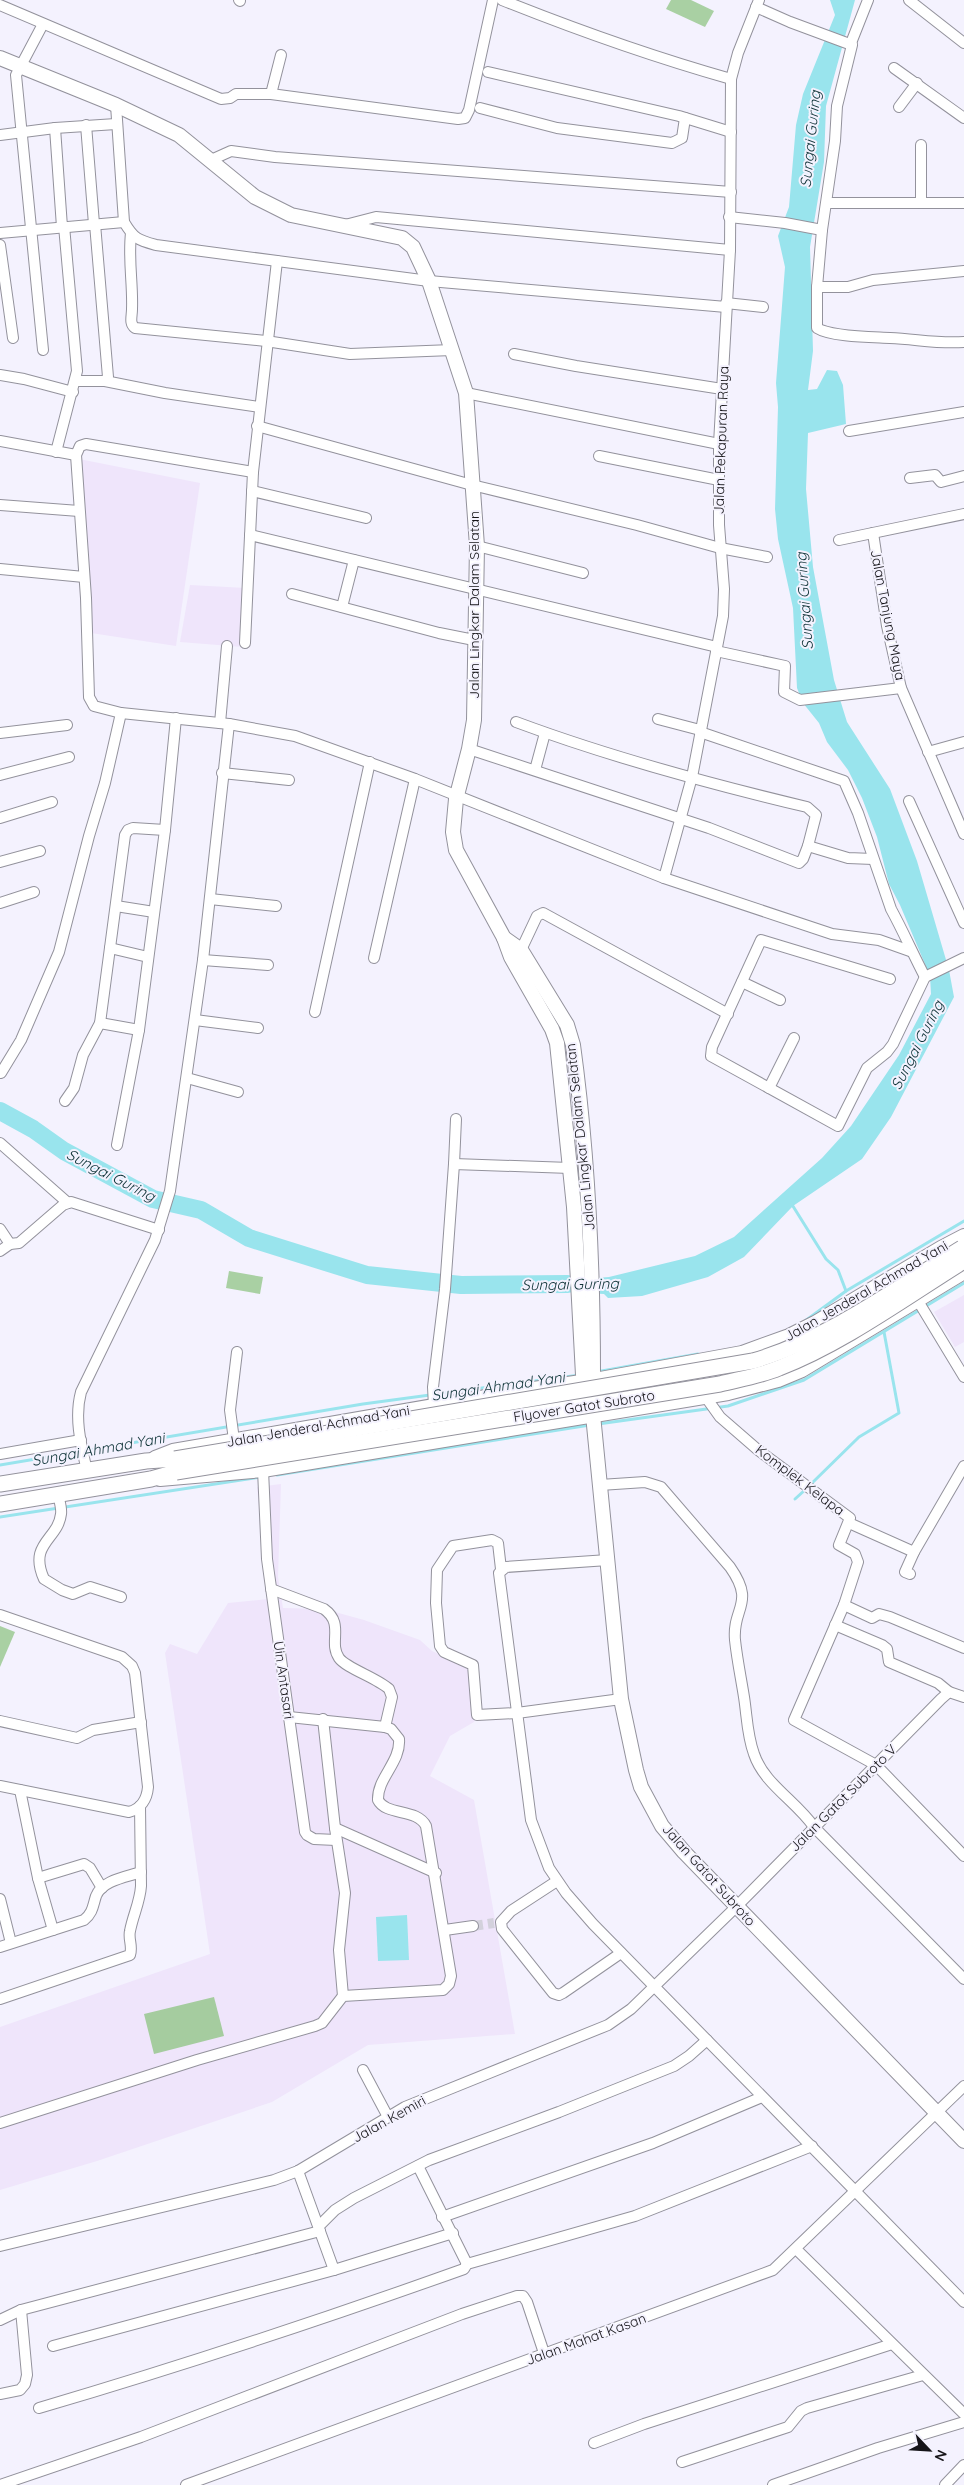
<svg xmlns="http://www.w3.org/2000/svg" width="964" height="2485" font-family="Quicksand,sans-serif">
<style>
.education{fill:#efe5fb}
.green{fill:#a9d0a3}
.forest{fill:#a5cc9f}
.water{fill:#99e4ed}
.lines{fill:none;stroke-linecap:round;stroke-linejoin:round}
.stream{stroke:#99e4ed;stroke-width:3}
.river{stroke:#99e4ed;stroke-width:18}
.minor-tunnel{stroke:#d3d1dc;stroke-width:10;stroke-dasharray:10 5;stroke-linecap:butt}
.minor-casing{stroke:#93929c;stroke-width:12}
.major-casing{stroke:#93929c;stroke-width:16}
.highway-casing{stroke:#93929c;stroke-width:17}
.minor{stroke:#fff;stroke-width:10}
.major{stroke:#fff;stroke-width:14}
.highway{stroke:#fff;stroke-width:15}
.highway-bridge-casing{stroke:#93929c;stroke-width:17;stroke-linecap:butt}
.highway-bridge{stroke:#fff;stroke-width:15}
.labels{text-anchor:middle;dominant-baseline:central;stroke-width:4;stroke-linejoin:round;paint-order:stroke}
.street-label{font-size:14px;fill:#151418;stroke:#f4f2fe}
.water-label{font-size:15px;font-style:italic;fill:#0e3337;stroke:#f4f2fe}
</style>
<rect width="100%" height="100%" fill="#f4f2fe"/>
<g class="education">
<path d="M 79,459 L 200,483 L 176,646 L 91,633 Z"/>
<path d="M 190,585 L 246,588 L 243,647 L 180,642 Z"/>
<path d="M 964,1295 L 964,1342 L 955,1347 L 934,1312 Z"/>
<path d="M 281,1484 L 278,1577 L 283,1608 L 324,1609 L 364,1620 L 420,1640 L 432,1651 L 472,1669 L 475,1720 L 474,1722 L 450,1736 L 430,1776 L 474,1800 L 515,2034 L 368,2045 L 272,2102 L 97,2161 L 0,2190 L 0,2027 L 210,1954 L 165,1653 L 170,1644 L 197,1654 L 228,1603 L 268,1599 L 257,1487 Z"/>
</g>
<g class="green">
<path d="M 671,0 L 691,0 L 714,11 L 705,27 L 666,9 Z"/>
<path d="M 229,1271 L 263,1277 L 260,1294 L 226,1288 Z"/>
<path d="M 0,1626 L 15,1632 L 0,1667 Z"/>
</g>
<path class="forest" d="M 214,1997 L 224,2036 L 154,2054 L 144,2014 Z"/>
<g class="water">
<path d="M 830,0 L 855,0 L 826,106 L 824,162 L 810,247 L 813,351 L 808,390 L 817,389 L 827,370 L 837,371 L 843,385 L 846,424 L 808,433 L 806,489 L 813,567 L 834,680 L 847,722 L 890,789 L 917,861 L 949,970 L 954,997 L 891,1117 L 862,1159 L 793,1206 L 744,1257 L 708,1277 L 642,1296 L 608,1298 L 604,1294 L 547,1291 L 545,1282 L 609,1277 L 695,1256 L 734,1237 L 822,1158 L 851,1126 L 899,1055 L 931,994 L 930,976 L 900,905 L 889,884 L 877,837 L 862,798 L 848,770 L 827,742 L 819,723 L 803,703 L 797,688 L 793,608 L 778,539 L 775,509 L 778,407 L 776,383 L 785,267 L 778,236 L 789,207 L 796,125 L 803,94 L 835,15 Z"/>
<path d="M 407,1915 L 409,1960 L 378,1961 L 376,1917 Z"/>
</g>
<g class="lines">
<g class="stream">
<path d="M 791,1203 L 826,1259 L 838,1270 L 846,1291"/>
<path d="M 805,1321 L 846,1291 L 964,1221"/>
<path d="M 596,1372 L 698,1354"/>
<path d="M 598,1424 L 728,1406 L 804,1380 L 964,1283"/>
<path d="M 0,1465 L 363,1404 L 580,1375"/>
<path d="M 277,1475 L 590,1425"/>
<path d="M 810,1485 L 859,1437 L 899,1413 L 884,1332"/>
<path d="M 795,1499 L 806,1489"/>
<path d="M 0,1517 L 261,1477"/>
</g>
<path class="river" d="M 0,1111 L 33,1129 L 64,1151 L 153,1199 L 201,1210 L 249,1238 L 367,1275 L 461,1285 L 568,1284"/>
<path class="minor-tunnel" d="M 473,1926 L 494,1923"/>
<defs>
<g id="minor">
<path d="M 239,0 L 240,1"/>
<path d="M 502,0 C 577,30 653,57 731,79"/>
<path d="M 909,0 L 964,43"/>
<path d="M 0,5 L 221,99 L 230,98 L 236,94 L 271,94 L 458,119 L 465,118 L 469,110 L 493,0"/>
<path d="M 756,7 L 790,22 L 852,45 L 837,106 L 835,141 L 822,230 L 817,287 L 817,328 C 831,337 872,337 890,338 C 916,339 937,344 964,342"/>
<path d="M 851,43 L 868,0"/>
<path d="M 894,68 L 964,118"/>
<path d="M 488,72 L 679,116 L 731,132"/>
<path d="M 271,94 L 281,55"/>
<path d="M 116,105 L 124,222 C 134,239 138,240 156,245 L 429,281 L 726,307"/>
<path d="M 899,107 L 917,83"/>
<path d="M 480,108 L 557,128 L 672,143 L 682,138 L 685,118"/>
<path d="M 86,125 L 94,224"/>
<path d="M 55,128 L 62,227"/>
<path d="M 0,135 L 55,128 L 116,124"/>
<path d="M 211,160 L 231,151 L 275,157 L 731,192"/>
<path d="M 827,203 L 964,203"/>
<path d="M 921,203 L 921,145"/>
<path d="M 729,217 L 785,223 L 822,230"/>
<path d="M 345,225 L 376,217 L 730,250"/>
<path d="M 0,233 L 124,222"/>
<path d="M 131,233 C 128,259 133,284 132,309 C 132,317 129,323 135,328 L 266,341 L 350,354 L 452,350"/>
<path d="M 0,245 L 13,338"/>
<path d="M 817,287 L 848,287 L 873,280 L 964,271"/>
<path d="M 726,303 L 763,307"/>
<path d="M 43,350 L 16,75 L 43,24"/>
<path d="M 514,354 L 576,366 L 722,389"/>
<path d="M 0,375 L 24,379 L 73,392"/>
<path d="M 76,381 L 105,381 L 108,377 L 95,224"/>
<path d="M 105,381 L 165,393 L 259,407"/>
<path d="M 466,393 L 719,444"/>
<path d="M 257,426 L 472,485 L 637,525 L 720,548 L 767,557"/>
<path d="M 849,431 L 964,412"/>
<path d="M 0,441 L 76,455"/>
<path d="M 56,452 L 77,371 L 64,226"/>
<path d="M 599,456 L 719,480"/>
<path d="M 253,472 L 86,444 L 80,446 L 76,455 L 86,598 L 89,697 L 94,706 L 121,713 L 229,724 L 295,736 L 415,779 L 664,878 L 832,934 L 879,940 L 910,951"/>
<path d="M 910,478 L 935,475 L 941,482 L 964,476"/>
<path d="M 252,491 L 366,518"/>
<path d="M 0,505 L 79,511"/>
<path d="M 873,533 L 887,626 L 901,688 L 964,834"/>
<path d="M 250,535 L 717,647"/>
<path d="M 839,540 L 964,514"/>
<path d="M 477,546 L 583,573"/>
<path d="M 0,569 L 84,577"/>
<path d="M 292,594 L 439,633 L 474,640"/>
<path d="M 342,607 L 354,560"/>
<path d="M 245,643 L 253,472 L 277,261"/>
<path d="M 716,651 L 785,666 L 784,692 L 800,700 L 901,688"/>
<path d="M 658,719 L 700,730"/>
<path d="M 516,722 C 610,757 710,784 807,807 L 816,815 L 808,846 L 848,858 L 873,859"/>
<path d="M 220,723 L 227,646"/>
<path d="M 700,732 L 844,781 L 858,813 L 891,909 C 903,931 913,954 925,977"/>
<path d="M 0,733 L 67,725"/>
<path d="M 469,749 L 709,828 L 799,863 L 803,859 L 808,846"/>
<path d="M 928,752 L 964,742"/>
<path d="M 535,770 L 545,733"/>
<path d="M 222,773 L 289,780"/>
<path d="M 0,775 L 69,757"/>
<path d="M 909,801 L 964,923"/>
<path d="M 0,818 L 52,802"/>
<path d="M 0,862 L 40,851"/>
<path d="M 664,878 L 692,777 L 723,616 L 724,589 L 719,525 L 719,444 L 730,250 L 731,79 L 738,53 L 759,0"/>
<path d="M 210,899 L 276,906"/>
<path d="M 0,903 L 34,892"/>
<path d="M 116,906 L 154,912"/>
<path d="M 110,948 L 148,957"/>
<path d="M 521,950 L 537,916 L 543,913 L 728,1014"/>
<path d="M 374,958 L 415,779"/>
<path d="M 203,960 L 268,965"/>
<path d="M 890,979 L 761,940 L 712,1047 L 711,1056 L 838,1126 L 867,1068 L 887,1052 L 893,1044 L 925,977 L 964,958"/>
<path d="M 742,982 L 780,1000"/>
<path d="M 315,1012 L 370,762"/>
<path d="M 195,1020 L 258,1028"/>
<path d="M 100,1023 L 139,1030"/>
<path d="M 1,1073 L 21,1040 L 59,952 L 89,836 L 105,783 L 121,713"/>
<path d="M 187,1078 L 238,1092"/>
<path d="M 769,1088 L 794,1038"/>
<path d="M 65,1101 L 74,1088 L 83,1055 L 100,1023 L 125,835 L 128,830 L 133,828 L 165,830"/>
<path d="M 0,1143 L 68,1203"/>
<path d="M 117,1145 L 139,1030 L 165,830 L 176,718"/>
<path d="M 454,1164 L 456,1119"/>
<path d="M 0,1229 L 10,1244"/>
<path d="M 0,1251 L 10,1244 L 19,1243 L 63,1205 L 71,1202 L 159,1230"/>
<path d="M 918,1301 L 964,1377"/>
<path d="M 705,1396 L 720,1417 L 758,1450 L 850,1518 L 839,1545 L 855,1554 L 858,1562 L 844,1605 L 794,1720 L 876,1765 L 964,1856"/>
<path d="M 434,1406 L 433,1387 L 445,1289 L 454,1164 L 570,1168"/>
<path d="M 234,1440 L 230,1410 L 237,1352"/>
<path d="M 0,1454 L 81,1440"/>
<path d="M 263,1470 L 267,1559 L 305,1832 L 307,1835 L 314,1839 L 336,1840"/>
<path d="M 87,1471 C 81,1445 74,1418 81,1392 L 155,1240 L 170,1191 L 203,960 L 229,724"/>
<path d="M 600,1485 L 645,1482 L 661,1487 L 730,1567 C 756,1604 732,1607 735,1640 C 737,1659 741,1678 744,1697 C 747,1716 747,1735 754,1754 C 764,1784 796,1801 814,1827 L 964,1979"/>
<path d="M 58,1494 C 59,1500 62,1508 61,1514 C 58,1540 28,1543 44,1579 L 62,1590 L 73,1594 L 90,1587 L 121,1597"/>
<path d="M 849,1523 L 914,1552"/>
<path d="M 608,1560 L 506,1567 L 499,1573 L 531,1820 L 549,1868 L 566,1893 L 593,1924 L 964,2302"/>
<path d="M 501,1569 L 498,1543 L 492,1540 L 453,1546 L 437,1570 L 436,1603 L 440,1646 L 444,1652 L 473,1665 L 477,1715 L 517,1713 L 621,1699"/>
<path d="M 910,1574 L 905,1572 L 914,1552 L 964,1466"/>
<path d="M 271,1589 L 324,1609 C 345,1624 328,1642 339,1658 C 346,1668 377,1678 389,1689 L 392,1697 L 385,1727"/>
<path d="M 844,1605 L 872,1618 L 879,1614 L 890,1617 L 964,1648"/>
<path d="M 0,1615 L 122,1657 L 132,1666 L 135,1673 L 148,1787 C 147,1799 141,1809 129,1812 L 0,1786"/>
<path d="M 835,1625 L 882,1645 L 887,1649 L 889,1662 L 938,1683 L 949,1692"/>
<path d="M 323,1719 L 335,1828 L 345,1893 L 339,1950 L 343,1996"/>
<path d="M 0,1721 L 77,1738 L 93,1730 L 141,1722"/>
<path d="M 20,1790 L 38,1878 L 53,1930"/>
<path d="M 335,1828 L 436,1873"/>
<path d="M 38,1878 L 84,1864 L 90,1868 L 102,1888"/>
<path d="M 557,1881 L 511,1911 L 501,1922 L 502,1929 L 553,1993 L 559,1995 L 563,1993 L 621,1953"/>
<path d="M 0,1899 L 11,1943"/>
<path d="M 445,1930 L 473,1926"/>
<path d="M 0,1947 L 84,1920 C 93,1913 93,1905 96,1896 C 102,1880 127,1877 141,1872"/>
<path d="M 0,1999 L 130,1955 C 133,1946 128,1939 130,1931 C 133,1915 140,1902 141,1886 L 140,1806"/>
<path d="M 363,2070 L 388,2117"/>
<path d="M 0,2123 L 197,2060 L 315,2026 L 322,2023 L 343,1996 L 443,1990 L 449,1984 L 451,1976 L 426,1826 C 417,1808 386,1816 378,1800 C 377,1778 401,1762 399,1739 L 391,1729 L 385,1727 L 289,1717"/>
<path d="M 418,2166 L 467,2264"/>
<path d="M 298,2171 L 334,2270"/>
<path d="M 442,2217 L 653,2143 L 762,2097"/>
<path d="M 319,2226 L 335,2210 L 354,2198 L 429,2160 L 559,2112 L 674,2066 L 689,2056 L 707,2040"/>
<path d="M 0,2246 L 274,2180 L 298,2171 L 405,2107 L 608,2025 L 631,2009 L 736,1907 L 941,1699 L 949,1692 L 964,1697"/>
<path d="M 796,2249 L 964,2414"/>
<path d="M 0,2320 L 21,2310 L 320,2231"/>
<path d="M 53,2346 L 334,2270 L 453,2233"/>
<path d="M 0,2394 L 20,2390 L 25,2384 L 27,2375 L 21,2310"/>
<path d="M 39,2408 C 182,2366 324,2319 464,2269 L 467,2264 L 635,2216 L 812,2146"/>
<path d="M 594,2443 L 644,2424 L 892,2344"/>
<path d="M 682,2462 L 788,2427 L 801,2411 L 807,2408 L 923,2375"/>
<path d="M 0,2485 L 141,2437 L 462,2314 L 517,2296 L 523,2296 L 527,2302 L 544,2353"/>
<path d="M 186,2485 L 773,2270 L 964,2086"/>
<path d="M 773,2485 L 878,2448 L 964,2422"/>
<path d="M 945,2485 L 964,2465"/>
</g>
<g id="major">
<path d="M 0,58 L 116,105 L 179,135 L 255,197 L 291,215 L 402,238 L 413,247 L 429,281 L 466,393 L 467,407 L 477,546 L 474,720 L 469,749 L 456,799 L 453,832 L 456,850 L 504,938 L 521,950 L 567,1025 L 573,1045 C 588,1154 593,1265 593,1374 L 588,1381"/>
<path d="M 504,938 L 511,957 L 552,1029 L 557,1043 L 574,1207 L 583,1375 L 588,1381 L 593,1415 L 621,1699 L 636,1770 L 641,1787 L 662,1826 L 684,1852 L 964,2141"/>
<path d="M 155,1458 L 173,1451 L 520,1391 L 595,1380 L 742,1353 L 789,1336 L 815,1323 L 941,1248 L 964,1236"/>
<path d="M 160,1479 L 263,1470 L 728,1393 L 778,1380 L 802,1370 L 964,1272"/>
</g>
<g id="highway">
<path d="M 0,1484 L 146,1461 L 175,1459"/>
<path d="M 0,1504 L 151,1479 L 176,1472"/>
</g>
</defs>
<use href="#minor" class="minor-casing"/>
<use href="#major" class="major-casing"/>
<use href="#highway" class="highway-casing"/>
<use href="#minor" class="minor"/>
<use href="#major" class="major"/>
<use href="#highway" class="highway"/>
<defs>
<g id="highway-bridge">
<path d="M 175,1459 L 753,1361 C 826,1340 897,1288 962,1248"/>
<path d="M 176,1472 L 720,1384 C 740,1379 760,1376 779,1368 C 842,1344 906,1297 964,1261"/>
</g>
</defs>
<use href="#highway-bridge" class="highway-bridge-casing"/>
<use href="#highway-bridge" class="highway-bridge"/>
</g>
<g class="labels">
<g class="street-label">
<text transform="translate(721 440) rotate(-88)">Jalan Pekapuran Raya</text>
<text transform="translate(474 605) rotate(-90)">Jalan Lingkar Dalam Selatan</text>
<text transform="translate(888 615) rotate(79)">Jalan Tanjung Maya</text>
<text transform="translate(580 1137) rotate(-96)">Jalan Lingkar Dalam Selatan</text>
<text transform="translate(866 1291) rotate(-30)">Jalan Jenderal Achmad Yani</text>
<text transform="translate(584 1406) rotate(-9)">Flyover Gatot Subroto</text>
<text transform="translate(318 1426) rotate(-10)">Jalan Jenderal Achmad Yani</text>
<text transform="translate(800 1480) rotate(37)">Komplek Kelapa</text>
<text transform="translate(284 1680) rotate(82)">Uin Antasari</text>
<text transform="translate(843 1798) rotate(-45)">Jalan Gatot Subroto V</text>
<text transform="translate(709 1875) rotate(48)">Jalan Gatot Subroto</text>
<text transform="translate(389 2119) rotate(-29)">Jalan Kemiri</text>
<text transform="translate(586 2339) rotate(-20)">Jalan Mahat Kasan</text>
</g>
<g class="water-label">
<text transform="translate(810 139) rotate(-84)">Sungai Guring</text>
<text transform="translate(804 601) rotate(-94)">Sungai Guring</text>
<text transform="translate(917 1045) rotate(-63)">Sungai Guring</text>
<text transform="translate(111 1175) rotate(27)">Sungai Guring</text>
<text transform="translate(570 1284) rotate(-1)">Sungai Guring</text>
<text transform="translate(498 1386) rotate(-8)">Sungai Ahmad Yani</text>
<text transform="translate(98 1449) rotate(-10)">Sungai Ahmad Yani</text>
</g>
</g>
<g transform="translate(929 2450) rotate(115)" stroke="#f4f2fe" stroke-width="4" paint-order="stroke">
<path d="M0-4L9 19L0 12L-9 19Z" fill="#151418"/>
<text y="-8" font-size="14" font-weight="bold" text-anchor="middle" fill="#151418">N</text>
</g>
</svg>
